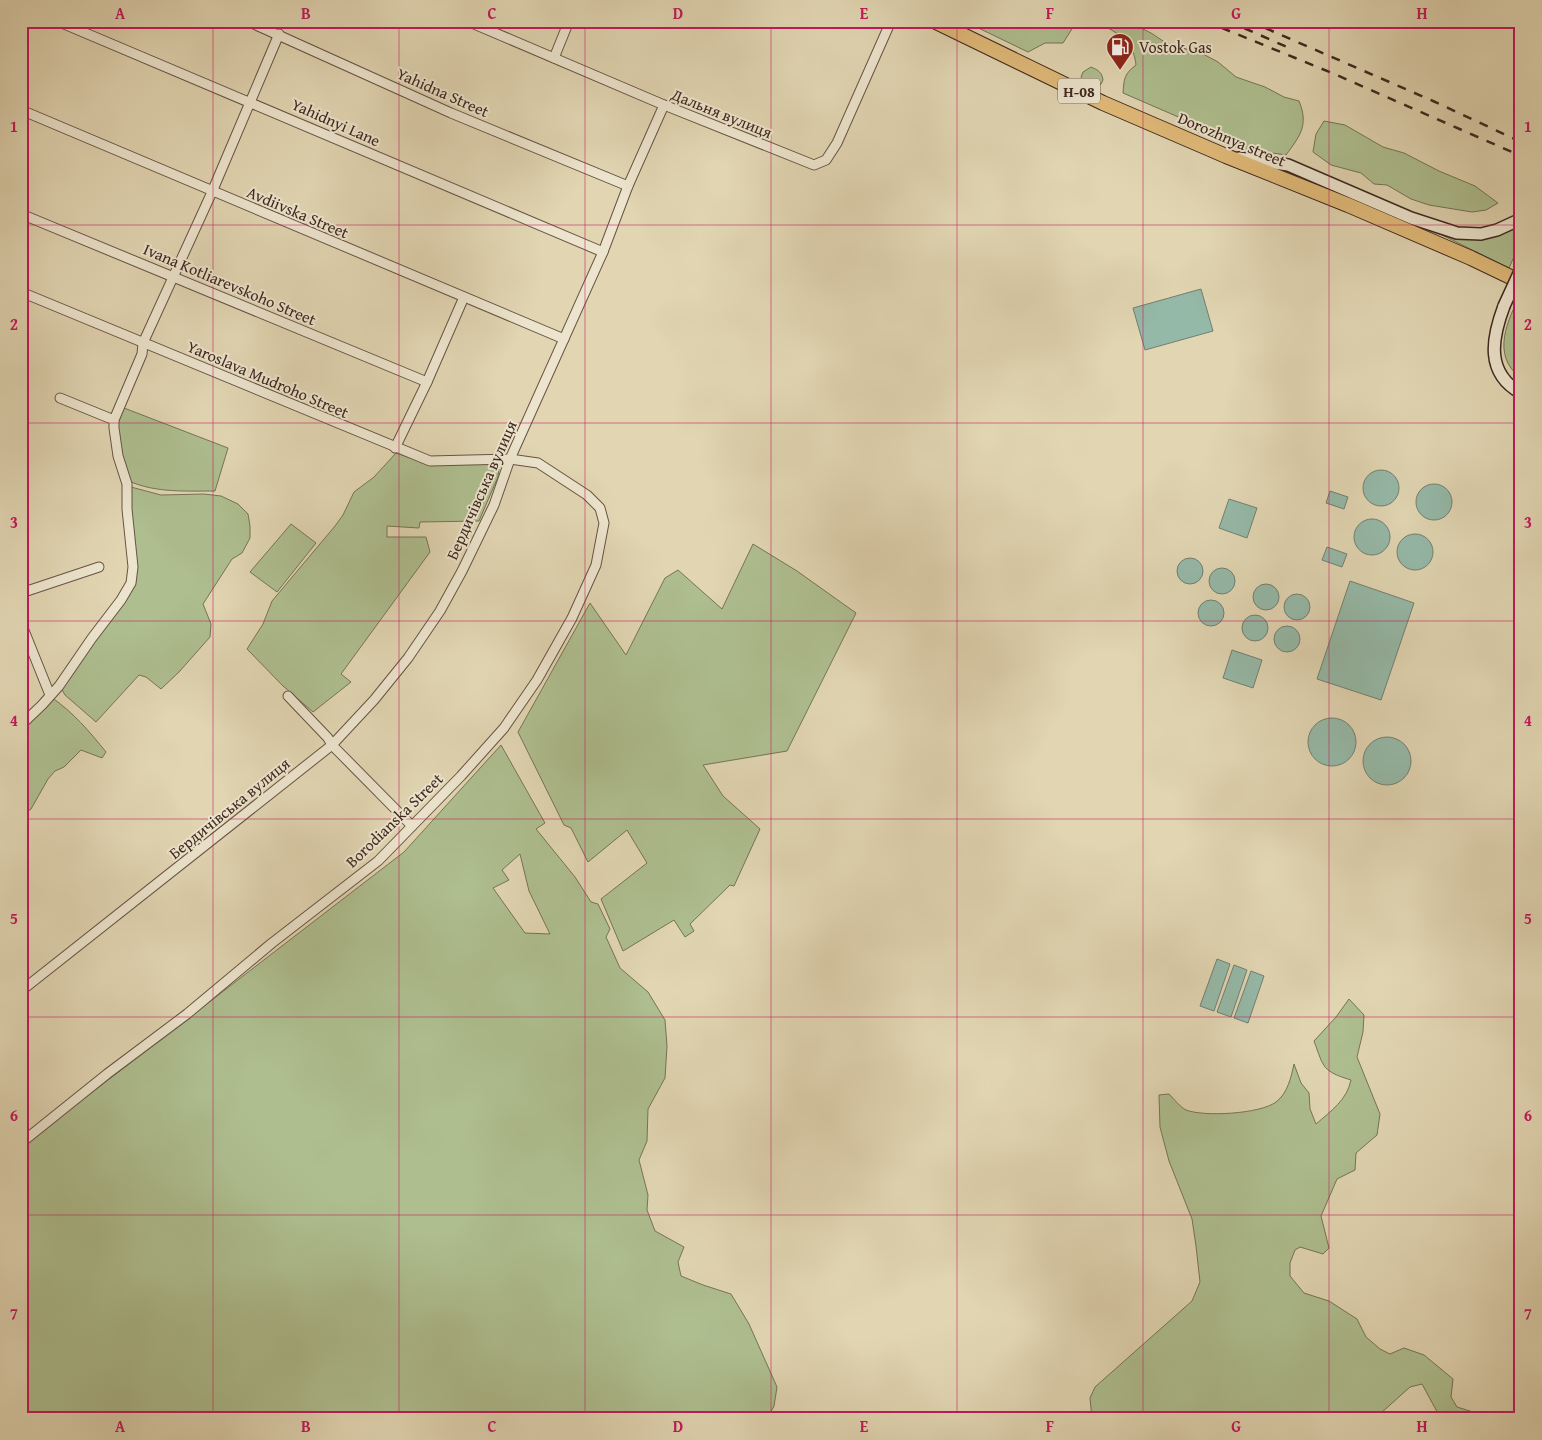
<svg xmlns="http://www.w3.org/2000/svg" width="1542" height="1440" font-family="'Gentium Book Plus',serif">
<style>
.green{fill:#aebe8f;stroke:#767356;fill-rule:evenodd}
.water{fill:#95b9a8;stroke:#727f71}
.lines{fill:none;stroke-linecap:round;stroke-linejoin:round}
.street-casing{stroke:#675343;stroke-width:11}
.secondary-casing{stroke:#3e281e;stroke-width:14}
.primary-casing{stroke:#3e281e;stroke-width:16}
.street{stroke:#ece4cd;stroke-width:9}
.secondary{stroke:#ece4cd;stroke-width:11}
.primary{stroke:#e0ba79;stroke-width:14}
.rail{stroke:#3e281e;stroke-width:2.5;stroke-dasharray:9 9;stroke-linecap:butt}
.secondary-bridge-casing{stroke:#3e281e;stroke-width:14;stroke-linecap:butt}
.secondary-bridge{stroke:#ece4cd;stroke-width:11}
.grid{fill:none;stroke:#c2185b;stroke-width:1;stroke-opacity:0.55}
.labels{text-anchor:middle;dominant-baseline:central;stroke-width:4;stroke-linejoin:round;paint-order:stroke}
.shield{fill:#ece4cd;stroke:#726052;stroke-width:1}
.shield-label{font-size:15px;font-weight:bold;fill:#3e281e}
.poi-label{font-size:16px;fill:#3e281e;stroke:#ece4cd;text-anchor:start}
.street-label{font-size:16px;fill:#3e281e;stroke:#ece4cd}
.neatline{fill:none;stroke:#c2185b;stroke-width:2}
.grid-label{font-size:16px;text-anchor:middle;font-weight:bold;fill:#c2185b}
</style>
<rect width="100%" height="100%" fill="#e1d5b2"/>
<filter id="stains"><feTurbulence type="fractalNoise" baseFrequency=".004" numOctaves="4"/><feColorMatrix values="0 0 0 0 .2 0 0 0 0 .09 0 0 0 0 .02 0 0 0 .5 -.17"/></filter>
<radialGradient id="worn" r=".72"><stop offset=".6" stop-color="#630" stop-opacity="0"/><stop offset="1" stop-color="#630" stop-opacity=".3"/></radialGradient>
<g class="green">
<path d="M 964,21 L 1077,21 L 1063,43 L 1045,43 L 1028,52 Z"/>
<path d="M 1106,21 L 1123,21 L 1135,25 L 1151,33 L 1166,43 L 1203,54 L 1218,62 L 1236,77 L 1265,87 L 1284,97 L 1299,101 C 1309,125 1300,136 1286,155 L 1237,148 L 1189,128 L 1183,119 L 1123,93 C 1124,79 1124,74 1136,65 C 1134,45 1123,36 1106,27 Z"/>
<path d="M 1091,67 C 1098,70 1102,72 1103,80 L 1101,84 L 1098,87 L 1083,80 L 1081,77 L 1083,72 Z"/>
<path d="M 1324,121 L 1345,125 L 1383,147 L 1404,153 L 1439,171 L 1475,186 L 1498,203 L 1486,210 L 1472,212 L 1429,205 L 1411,199 L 1387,185 L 1374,184 L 1361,173 L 1331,165 L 1313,152 L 1316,134 Z"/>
<path d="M 1409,222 L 1443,233 L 1521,224 L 1521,241 L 1509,268 L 1442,235 Z"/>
<path d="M 1521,293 L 1521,378 C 1490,355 1508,320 1521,293 Z"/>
<path d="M 124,408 L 228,448 L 215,491 C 187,491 155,493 129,481 L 121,457 L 117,422 Z"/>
<path d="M 396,453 L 430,465 L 492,464 L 499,469 L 498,477 L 479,521 L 420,522 L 419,528 L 387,526 L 387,537 L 426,537 L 430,552 L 341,674 L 351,682 L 313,712 L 283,686 L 247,649 L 263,624 L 272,601 L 335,526 L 343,515 L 354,492 L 374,477 Z"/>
<path d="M 131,487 L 161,495 L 204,494 L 221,496 L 238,504 L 248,514 L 250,526 L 250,538 L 242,553 L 232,559 L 203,604 L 211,624 L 210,637 L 179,672 L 161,689 L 146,677 L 139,675 L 96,722 L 65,695 L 61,688 L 130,590 Z"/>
<path d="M 291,524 L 316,543 L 277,592 L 250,572 Z"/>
<path d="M 753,544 L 797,571 L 856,613 L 787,751 L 703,765 L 723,796 L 760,829 L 734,886 L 730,885 L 690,924 L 694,931 L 685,937 L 674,920 L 623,951 L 601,899 L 647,863 L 627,830 L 588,862 L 571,828 L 564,825 L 518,732 L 590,603 L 626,655 L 665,578 L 678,570 L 722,609 Z"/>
<path d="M 51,697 C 74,713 89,731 106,752 L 102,758 L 81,750 L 64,767 L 55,771 L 48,779 L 31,809 L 23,815 L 21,829 L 21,728 Z"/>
<path d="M 501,745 L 545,823 L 536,829 L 575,877 L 591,902 L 598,904 L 610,929 L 606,937 L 620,968 L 648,992 L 665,1020 L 667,1046 L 665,1078 L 648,1109 L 647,1141 L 639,1160 L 648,1195 L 647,1210 L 655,1231 L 684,1247 L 678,1262 L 681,1276 L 703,1285 L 731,1294 L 749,1324 L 777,1387 L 774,1406 L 767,1419 L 21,1419 L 21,1147 L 404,852 ZM 520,854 L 529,891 L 550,934 L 525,933 L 493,888 L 509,880 L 502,870 Z"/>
<path d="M 1349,999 L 1364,1015 L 1363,1032 L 1357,1057 L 1380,1114 L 1377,1135 L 1356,1153 L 1355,1170 L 1337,1179 L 1321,1216 L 1329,1248 L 1323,1254 L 1300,1247 L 1295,1250 L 1290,1263 L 1290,1276 L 1304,1293 L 1329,1301 L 1357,1319 L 1366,1337 L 1380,1349 L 1390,1354 L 1404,1348 L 1424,1355 L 1453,1379 L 1451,1397 L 1457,1407 L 1486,1416 L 1489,1419 L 1441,1419 L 1422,1384 L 1410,1387 L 1381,1413 L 1383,1419 L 1330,1419 L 1273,1414 L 1257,1419 L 1092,1419 L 1090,1398 L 1095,1387 L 1192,1301 L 1200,1282 L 1196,1246 L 1192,1219 L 1169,1161 L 1160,1127 L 1159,1095 L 1169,1094 C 1174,1099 1180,1107 1186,1110 C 1204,1117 1260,1114 1276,1102 C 1288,1093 1291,1077 1294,1064 L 1301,1083 L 1309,1093 L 1310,1109 L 1316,1124 C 1331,1111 1347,1100 1351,1080 C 1322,1071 1324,1068 1314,1041 L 1336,1017 Z"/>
</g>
<g class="water">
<path d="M 1201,289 L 1213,331 L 1145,350 L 1133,308 Z"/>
<circle cx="1381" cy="488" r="18"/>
<circle cx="1434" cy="502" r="18"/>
<path d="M 1330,491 L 1348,497 L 1344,509 L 1326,503 Z"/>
<path d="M 1229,499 L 1257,508 L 1247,538 L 1219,528 Z"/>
<circle cx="1372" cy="537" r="18"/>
<circle cx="1415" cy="552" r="18"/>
<path d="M 1327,547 L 1347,554 L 1342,567 L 1322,560 Z"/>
<circle cx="1190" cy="571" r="13"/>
<circle cx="1222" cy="581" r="13"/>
<path d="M 1350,581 L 1414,603 L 1381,700 L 1317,679 Z"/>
<circle cx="1266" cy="597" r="13"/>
<circle cx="1297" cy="607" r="13"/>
<circle cx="1211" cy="613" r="13"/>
<circle cx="1255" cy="628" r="13"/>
<circle cx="1287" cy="639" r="13"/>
<path d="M 1232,650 L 1262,660 L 1253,688 L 1223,678 Z"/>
<circle cx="1332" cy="742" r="24"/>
<circle cx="1387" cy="761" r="24"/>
<path d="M 1217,959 L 1230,964 L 1214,1011 L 1200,1006 Z"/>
<path d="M 1234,965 L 1247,970 L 1231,1017 L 1217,1012 Z"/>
<path d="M 1251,971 L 1264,976 L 1248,1023 L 1234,1018 Z"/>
</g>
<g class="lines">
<defs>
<g id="street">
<path d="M 57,21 C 239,97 420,176 603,252"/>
<path d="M 247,21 L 451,113 L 628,186"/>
<path d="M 467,21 L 664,105 L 814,165 L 826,160 L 837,143 L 891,21"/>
<path d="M 554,58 L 569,21"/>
<path d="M 21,110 L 564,339"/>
<path d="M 21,214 L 427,382"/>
<path d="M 21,292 L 430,461 L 510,459 L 538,463 L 587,495 L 600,508 L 604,523 L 596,565 L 572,618 L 537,680 L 504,728 L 461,776 L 378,861 L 272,943 L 187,1014 L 107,1074 L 21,1143"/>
<path d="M 60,398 L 114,420"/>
<path d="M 395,448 L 427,382 L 464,297"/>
<path d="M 21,593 L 99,567"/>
<path d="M 21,623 L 50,695"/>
<path d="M 288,696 L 328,738 L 332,745 L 412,826"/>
<path d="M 21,725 L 42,705 L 59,686 L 92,638 L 121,600 L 131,583 L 133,567 L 127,509 L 127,484 L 118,456 L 114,428 L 114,420 L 142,354 L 143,343 L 212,192 L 279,34"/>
<path d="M 21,991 L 332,745 L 374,700 L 408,658 L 440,611 L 462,571 L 494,505 L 510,459 L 603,252 L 628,186 L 664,105"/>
</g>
<g id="secondary">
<path d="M 1239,158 L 1288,165 L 1411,218 L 1457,233 L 1481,234 L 1497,230 L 1521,219"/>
<path d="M 1504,306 C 1492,338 1485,373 1521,393"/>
</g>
<path id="primary" d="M 934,21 L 1103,103 L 1226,156 L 1348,205 L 1471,258 L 1521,282"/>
</defs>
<use href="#street" class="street-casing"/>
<use href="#secondary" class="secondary-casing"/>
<use href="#primary" class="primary-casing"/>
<use href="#street" class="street"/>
<use href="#secondary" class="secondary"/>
<use href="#primary" class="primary"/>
<g class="rail">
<path d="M 1205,21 L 1332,73 L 1521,156"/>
<path d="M 1228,21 L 1287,47"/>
<path d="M 1249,21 L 1433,101 L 1521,142"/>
</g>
<defs>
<path id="secondary-bridge" d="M 1504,306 L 1521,269"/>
</defs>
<use href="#secondary-bridge" class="secondary-bridge-casing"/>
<use href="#secondary-bridge" class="secondary-bridge"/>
</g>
<path class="grid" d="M 213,21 L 213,1419M 399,21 L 399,1419M 585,21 L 585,1419M 771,21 L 771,1419M 957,21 L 957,1419M 1143,21 L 1143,1419M 1329,21 L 1329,1419M 21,225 L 1521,225M 21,423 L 1521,423M 21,621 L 1521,621M 21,819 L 1521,819M 21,1017 L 1521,1017M 21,1215 L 1521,1215"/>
<defs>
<symbol id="fuel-pin" viewBox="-11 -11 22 30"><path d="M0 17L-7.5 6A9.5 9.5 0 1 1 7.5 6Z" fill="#8f2418" stroke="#ece4cd"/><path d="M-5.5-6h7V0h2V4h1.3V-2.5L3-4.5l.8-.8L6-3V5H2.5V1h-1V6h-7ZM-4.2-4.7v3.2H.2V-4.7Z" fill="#fff"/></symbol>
</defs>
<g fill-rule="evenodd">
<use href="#fuel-pin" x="1104" y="31" width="32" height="43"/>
</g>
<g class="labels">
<rect class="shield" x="1058" y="78.5" width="42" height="25" rx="4"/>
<g class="shield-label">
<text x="1079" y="91">Н-08</text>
</g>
<g class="poi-label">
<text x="1139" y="47">Vostok Gas</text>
</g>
<g class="street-label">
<text transform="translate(443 92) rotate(24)">Yahidna Street</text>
<text transform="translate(722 113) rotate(22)">Дальня вулиця</text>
<text transform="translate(336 122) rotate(24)">Yahidnyi Lane</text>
<text transform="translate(1232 139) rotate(23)">Dorozhnya street</text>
<text transform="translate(298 212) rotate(23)">Avdiivska Street</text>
<text transform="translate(230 284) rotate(23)">Ivana Kotliarevskoho Street</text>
<text transform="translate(268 379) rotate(23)">Yaroslava Mudroho Street</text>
<text transform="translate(481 490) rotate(-66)">Бердичівська вулиця</text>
<text transform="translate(229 808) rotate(-39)">Бердичівська вулиця</text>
<text transform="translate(394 820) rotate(-44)">Borodianska Street</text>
</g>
</g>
<rect width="1542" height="1440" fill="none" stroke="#e1d5b2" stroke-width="55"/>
<rect x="28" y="28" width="1486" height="1384" class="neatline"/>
<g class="grid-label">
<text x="120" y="19">A</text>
<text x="306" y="19">B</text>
<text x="492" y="19">C</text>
<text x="678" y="19">D</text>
<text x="864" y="19">E</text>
<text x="1050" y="19">F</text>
<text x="1236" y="19">G</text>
<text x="1422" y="19">H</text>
<text x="14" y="132">1</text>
<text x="1528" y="132">1</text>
<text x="14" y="330">2</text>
<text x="1528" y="330">2</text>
<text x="14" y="528">3</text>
<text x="1528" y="528">3</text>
<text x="14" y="726">4</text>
<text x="1528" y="726">4</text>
<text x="14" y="924">5</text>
<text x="1528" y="924">5</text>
<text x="14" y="1121">6</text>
<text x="1528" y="1121">6</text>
<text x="14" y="1319">7</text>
<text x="1528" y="1319">7</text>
<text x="120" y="1432">A</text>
<text x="306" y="1432">B</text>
<text x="492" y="1432">C</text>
<text x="678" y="1432">D</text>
<text x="864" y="1432">E</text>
<text x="1050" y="1432">F</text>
<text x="1236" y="1432">G</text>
<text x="1422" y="1432">H</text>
</g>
<rect width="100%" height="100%" filter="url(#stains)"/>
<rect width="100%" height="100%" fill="url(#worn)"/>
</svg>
